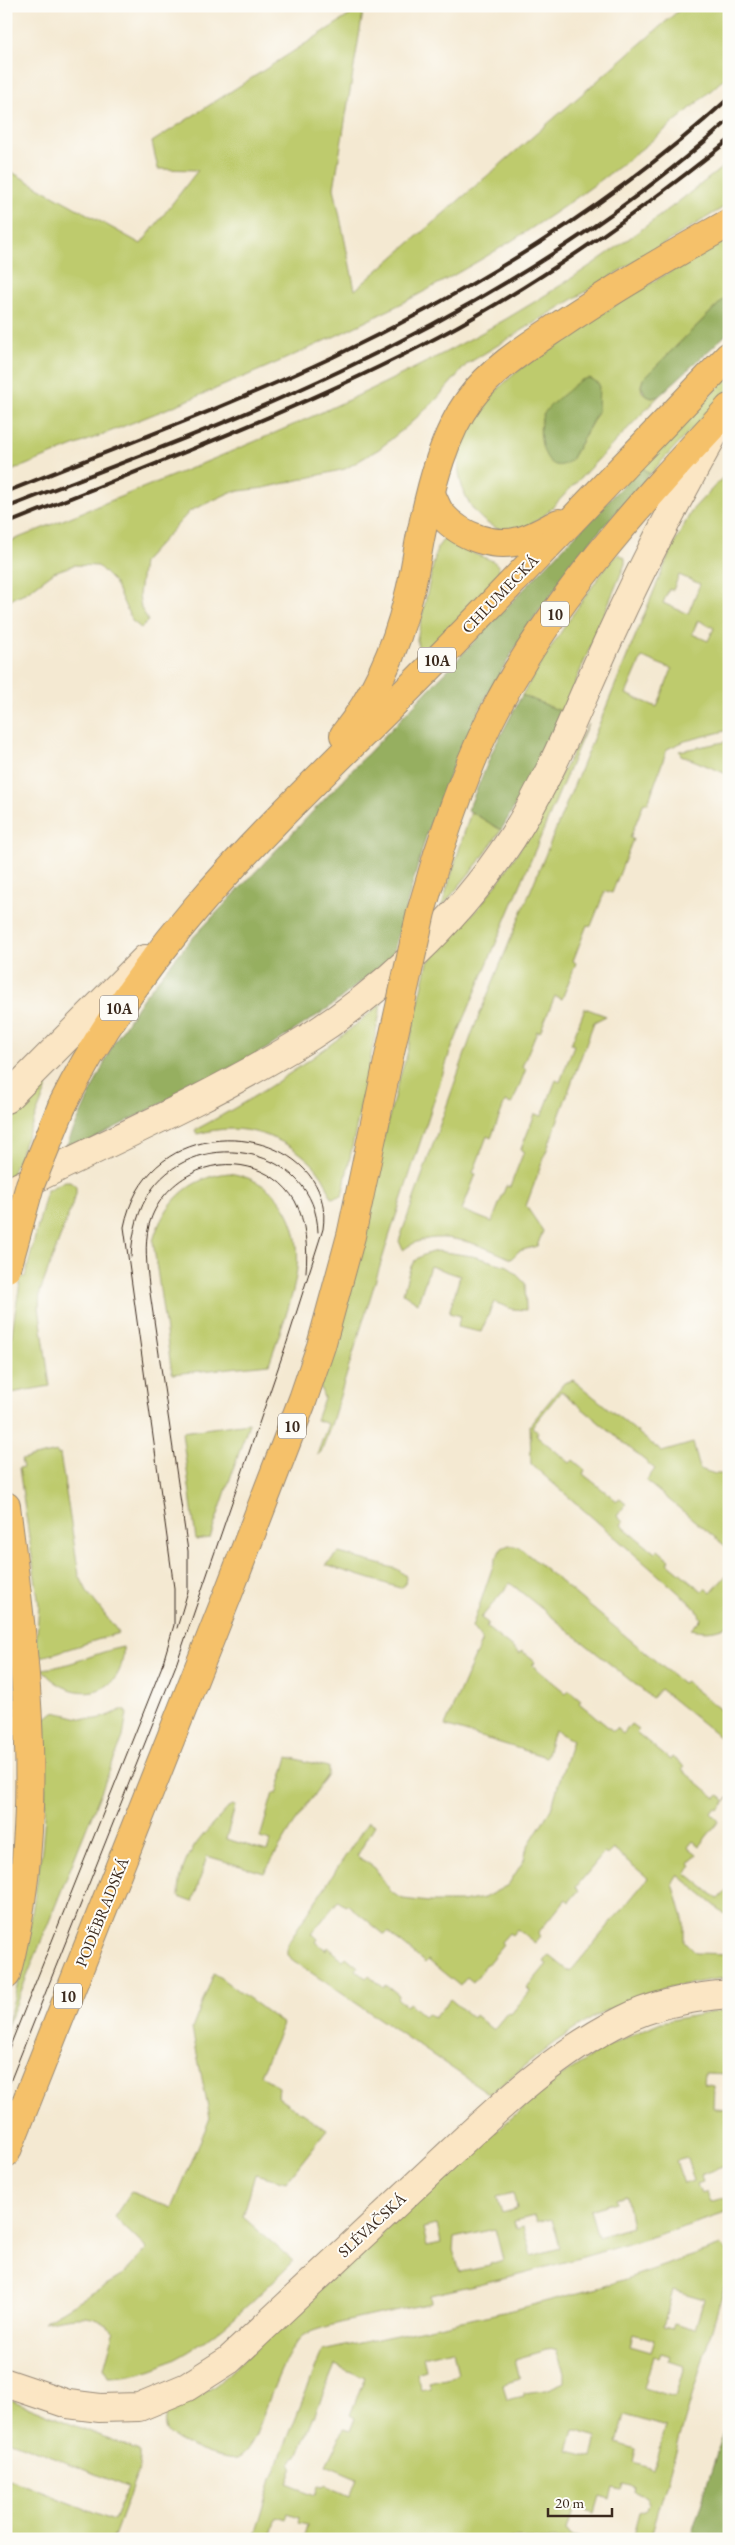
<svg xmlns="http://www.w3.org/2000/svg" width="735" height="2545" font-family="'EB Garamond',serif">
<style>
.green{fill:#becb6d;stroke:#7c7a46;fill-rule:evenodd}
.forest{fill:#96af60;stroke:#686c3f}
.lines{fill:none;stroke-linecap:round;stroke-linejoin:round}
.secondary-casing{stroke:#988a78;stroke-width:30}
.primary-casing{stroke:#988a78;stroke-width:30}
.secondary{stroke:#fbe6c4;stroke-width:28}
.primary{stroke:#f5c16b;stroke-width:28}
.tram{stroke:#3b2a1e;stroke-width:1}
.rail{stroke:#3b2a1e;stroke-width:4}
.primary-bridge-casing{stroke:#988a78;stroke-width:30;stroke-linecap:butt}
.primary-bridge{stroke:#f5c16b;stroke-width:28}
.labels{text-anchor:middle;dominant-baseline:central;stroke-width:4;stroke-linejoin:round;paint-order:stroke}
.shield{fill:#fdfcf7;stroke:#75695f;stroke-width:1}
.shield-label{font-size:15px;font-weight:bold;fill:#3b2a1e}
.street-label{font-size:16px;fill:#3b2a1e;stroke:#fdfcf7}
</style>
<rect width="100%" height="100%" fill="#fdfcf7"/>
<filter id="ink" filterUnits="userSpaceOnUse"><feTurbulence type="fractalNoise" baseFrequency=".02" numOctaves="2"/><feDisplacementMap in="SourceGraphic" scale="10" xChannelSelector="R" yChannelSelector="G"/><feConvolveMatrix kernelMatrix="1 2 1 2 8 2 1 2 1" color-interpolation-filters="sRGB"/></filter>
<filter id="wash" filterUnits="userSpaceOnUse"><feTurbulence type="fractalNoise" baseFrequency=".0096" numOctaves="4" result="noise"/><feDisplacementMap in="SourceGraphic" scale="20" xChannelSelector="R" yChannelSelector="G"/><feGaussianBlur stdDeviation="1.12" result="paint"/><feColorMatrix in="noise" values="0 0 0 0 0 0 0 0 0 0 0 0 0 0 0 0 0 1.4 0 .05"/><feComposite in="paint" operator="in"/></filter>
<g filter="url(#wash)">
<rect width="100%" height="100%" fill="#f4e9d2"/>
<g class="green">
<path d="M 364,6 L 334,188 L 355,290 L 684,6 L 729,6 L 729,74 C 651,146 566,210 475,263 C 327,350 165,409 6,473 L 6,169 L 141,244 L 198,170 L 158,169 L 152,142 Z"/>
<path d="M 729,162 L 729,204 L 467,364 L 435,401 L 405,428 L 379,449 L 345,469 L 264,488 L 231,492 L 190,511 L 143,562 L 139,595 L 141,608 L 148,621 L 141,628 L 132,621 L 114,582 L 98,566 L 74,565 L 54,572 L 27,592 L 6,601 L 6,543 C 175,474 348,410 506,319 C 585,273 658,219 729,162 Z"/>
<path d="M 729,239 L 729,294 L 643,379 L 641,386 L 642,392 L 652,398 L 659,396 L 546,514 C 539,519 531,525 523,528 C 482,542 454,490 459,455 C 462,438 473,419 484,405 C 508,374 543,352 575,331 C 625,298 676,267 729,239 ZM 583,379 L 598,412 L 571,460 L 548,408 Z"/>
<path d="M 729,376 L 729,389 L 650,474 L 641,466 Z"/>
<path d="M 729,471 L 729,730 L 685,741 L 667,749 L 648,803 L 644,802 L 630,838 L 633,839 L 612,893 L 605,891 L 591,926 L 587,925 L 573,961 L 576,963 L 562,999 L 555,996 L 540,1032 L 537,1031 L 522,1067 L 526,1069 L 512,1104 L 505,1102 L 491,1138 L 487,1136 L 473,1173 L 476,1174 L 462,1210 L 492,1222 L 506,1186 L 510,1187 L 524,1151 L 521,1149 L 535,1114 L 542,1116 L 556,1080 L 560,1082 L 574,1045 L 571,1044 L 585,1008 L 606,1016 L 594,1022 L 526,1206 L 543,1231 L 537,1246 L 519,1251 L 511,1259 C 480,1244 434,1225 403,1250 L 399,1241 L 474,1028 L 670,552 L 692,510 ZM 679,575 L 700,584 L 688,614 L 663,603 L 669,589 L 673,590 ZM 698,620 L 714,628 L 708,641 L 692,634 ZM 642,657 L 672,669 L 657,707 L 626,694 Z"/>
<path d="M 452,538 C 459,543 467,550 475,554 C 488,560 504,560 498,579 L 429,650 L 425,651 L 418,647 L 417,639 L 437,548 L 443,540 Z"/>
<path d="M 619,554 L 625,558 L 625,564 L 563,712 L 522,695 C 544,657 568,620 594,584 C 602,574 608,561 619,554 Z"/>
<path d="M 588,724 L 449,1055 L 389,1237 L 331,1425 L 321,1452 L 317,1455 L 328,1424 L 316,1420 L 324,1398 L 320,1386 L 398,1082 L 406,1058 L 428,962 L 480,906 L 501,878 L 527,838 Z"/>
<path d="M 729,741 L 729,775 L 681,755 L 679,751 Z"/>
<path d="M 471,811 L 501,830 L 482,858 L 441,908 Z"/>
<path d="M 382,1003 L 342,1196 L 331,1198 C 323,1157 270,1129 231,1129 C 219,1129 208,1131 197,1134 L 195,1130 C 265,1093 322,1054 382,1003 Z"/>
<path d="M 43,1083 L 47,1088 L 10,1179 L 6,1181 L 6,1119 Z"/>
<path d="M 229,1173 C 289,1183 307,1236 293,1291 C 287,1315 277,1340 269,1364 L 172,1374 L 153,1241 C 164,1203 189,1177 229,1173 Z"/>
<path d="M 65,1181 L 70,1181 L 76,1186 L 76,1194 L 40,1292 L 39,1307 L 50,1386 L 11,1393 C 6,1355 15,1315 21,1277 L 25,1277 L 47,1190 Z"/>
<path d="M 437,1251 L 472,1256 L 508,1266 L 525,1283 L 526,1310 L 512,1309 L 494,1302 L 481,1332 L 457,1327 L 461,1316 L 449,1313 L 460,1276 L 430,1266 L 418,1303 L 403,1293 C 411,1267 408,1257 437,1251 Z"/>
<path d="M 573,1380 L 662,1452 L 693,1443 L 700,1469 L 715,1474 L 729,1474 L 729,1549 L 646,1481 L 655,1469 L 561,1391 L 532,1427 L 538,1432 L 536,1435 L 570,1463 L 573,1460 L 585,1470 L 583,1474 L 617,1501 L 620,1499 L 626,1504 L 617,1516 L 623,1522 L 621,1525 L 655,1553 L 658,1550 L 670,1560 L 668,1563 L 702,1591 L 705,1588 L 711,1593 L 729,1572 L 729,1624 C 717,1632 704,1632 691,1629 L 701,1619 L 696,1608 L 531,1464 L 530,1425 L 564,1383 Z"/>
<path d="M 249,1423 L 210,1538 L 196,1540 L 182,1432 Z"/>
<path d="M 57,1452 L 58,1455 L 60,1454 L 79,1575 L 88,1593 L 119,1633 L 49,1655 L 38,1657 L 36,1645 L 39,1605 L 19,1468 L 23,1467 L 21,1460 Z"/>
<path d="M 509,1545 L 519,1547 L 682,1683 L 685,1681 L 729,1717 L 729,1745 L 660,1689 L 652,1698 L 510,1583 L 481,1618 L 488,1623 L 486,1627 L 520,1654 L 522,1651 L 535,1662 L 532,1665 L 566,1693 L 569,1690 L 581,1700 L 579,1703 L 613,1731 L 616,1728 L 623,1734 L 631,1724 L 638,1729 L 636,1732 L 670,1760 L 672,1757 L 685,1767 L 682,1770 L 716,1798 L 719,1795 L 726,1801 L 729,1797 L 718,1810 L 715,1808 L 711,1813 L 719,1821 L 699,1846 L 693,1841 L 688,1847 L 697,1854 L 689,1864 L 692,1866 L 686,1873 L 718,1899 L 729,1887 L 729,1909 L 725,1914 L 678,1875 L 673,1883 L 684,1922 L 684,1941 L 696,1953 L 729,1954 L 729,1977 L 665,1988 L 628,2000 L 594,2017 L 555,2042 L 490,2094 L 294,1961 L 287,1955 L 287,1944 L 368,1822 L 375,1825 L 357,1856 L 375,1868 L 392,1893 L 403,1899 L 429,1902 L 462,1902 L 484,1898 L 508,1885 L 524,1860 L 527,1847 L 551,1809 L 572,1740 L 554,1730 L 546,1757 L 445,1726 L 482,1640 L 472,1627 L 495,1560 L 502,1548 ZM 613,1849 L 648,1878 L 570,1972 L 549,1955 L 544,1962 L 547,1964 L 527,1988 L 530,1991 L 511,2014 L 508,2012 L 493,2030 L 475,2015 L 473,2018 L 450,1999 L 434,2018 L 427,2013 L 424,2016 L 409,2003 L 406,2006 L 397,1998 L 399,1995 L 386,1985 L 384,1988 L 369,1975 L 366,1978 L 356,1970 L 358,1967 L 346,1957 L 343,1960 L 328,1947 L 326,1950 L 316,1942 L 318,1939 L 312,1933 L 338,1901 L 345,1906 L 347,1904 L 385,1935 L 388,1932 L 425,1963 L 428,1960 L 460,1986 L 467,1977 L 473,1982 L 503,1945 L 501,1942 L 509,1933 L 512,1935 L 517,1929 L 535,1943 L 541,1936 L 538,1933 L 566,1899 L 569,1902 L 579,1890 L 576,1887 L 604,1853 L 607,1855 Z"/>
<path d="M 339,1553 L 397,1569 L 406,1576 L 405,1585 L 400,1588 L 325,1565 Z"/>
<path d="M 123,1647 C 126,1700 68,1704 42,1669 C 70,1667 96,1652 123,1647 Z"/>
<path d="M 121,1710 L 125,1710 L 127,1714 L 123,1737 L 6,2029 L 26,1951 L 42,1849 L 45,1814 L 45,1719 L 54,1712 C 85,1718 90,1726 121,1710 Z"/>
<path d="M 288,1757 L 328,1767 L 328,1774 L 292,1827 L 264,1873 L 207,1856 L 193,1902 L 179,1897 C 179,1853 204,1835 231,1805 L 235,1806 L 226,1839 L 267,1851 L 271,1841 L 260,1838 L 273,1793 L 277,1794 Z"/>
<path d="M 214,1973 L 283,2024 L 260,2075 L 279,2087 L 278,2097 L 327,2130 L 286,2182 L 255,2174 L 243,2217 L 293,2261 L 290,2265 C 239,2313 183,2376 108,2377 L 104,2368 L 114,2332 C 94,2309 70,2318 43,2322 L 123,2275 L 147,2249 L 114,2217 L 131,2192 L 172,2208 L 210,2118 L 192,2029 Z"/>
<path d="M 729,2009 L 729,2074 L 705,2073 L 704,2084 L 714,2086 L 713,2109 L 729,2110 L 729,2175 L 725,2166 L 701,2175 L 703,2182 L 697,2184 L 701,2194 L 706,2192 L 710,2202 L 729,2196 L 729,2212 C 631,2245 531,2273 430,2295 L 431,2303 C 410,2308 312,2326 301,2337 C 282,2357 266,2410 255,2437 C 250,2445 246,2454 237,2458 C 226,2462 175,2443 168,2433 C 163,2427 164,2418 168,2411 L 196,2398 L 216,2385 L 424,2193 L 557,2079 L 605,2047 L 661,2022 ZM 687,2158 L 694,2181 L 684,2184 L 676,2161 ZM 513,2193 L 517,2209 L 502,2213 L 497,2197 ZM 626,2195 L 632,2227 L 598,2237 L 590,2210 L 617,2202 L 616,2198 ZM 534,2216 L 536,2222 L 552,2218 L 560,2248 L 531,2256 L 523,2227 L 516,2229 L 514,2221 ZM 437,2225 L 441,2243 L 427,2246 L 423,2228 ZM 495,2229 L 503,2260 L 490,2264 L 490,2266 L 460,2272 L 453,2250 L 454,2238 Z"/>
<path d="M 721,2246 L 729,2253 L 729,2271 L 650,2539 L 632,2539 L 639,2513 L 647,2510 L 649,2504 L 645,2496 L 634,2493 L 635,2487 L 624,2484 L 622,2489 L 613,2487 L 610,2499 L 600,2496 L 595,2513 L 574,2507 L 567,2530 L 570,2535 L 583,2539 L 303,2539 L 307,2525 L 298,2523 L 299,2517 L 288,2513 L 286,2520 L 277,2517 L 271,2539 L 254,2539 L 272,2478 L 322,2351 L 513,2310 L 605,2286 ZM 673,2290 L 704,2299 L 695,2329 L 674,2323 L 672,2329 L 663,2327 ZM 633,2333 L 655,2340 L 651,2352 L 630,2346 ZM 556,2349 L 564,2373 L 564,2382 L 546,2390 L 524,2393 L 524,2396 L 507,2400 L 503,2384 L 520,2379 L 515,2359 L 546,2350 ZM 453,2350 L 458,2375 L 429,2382 L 431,2388 L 421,2390 L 416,2373 L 426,2370 L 423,2357 ZM 661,2353 L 671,2356 L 669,2361 L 684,2366 L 675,2397 L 644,2388 L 653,2356 L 659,2358 ZM 335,2365 L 365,2378 L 350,2415 L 355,2418 L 350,2431 L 344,2429 L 326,2465 L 357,2478 L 350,2496 L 325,2485 L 323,2487 L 318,2486 L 315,2495 L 287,2484 L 293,2467 L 291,2464 L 295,2457 L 298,2456 ZM 625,2415 L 666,2427 L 653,2469 L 633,2463 L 636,2449 L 617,2443 ZM 574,2430 L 597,2437 L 592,2457 L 568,2451 Z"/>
<path d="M 6,2398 L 139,2451 L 139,2469 L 113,2539 L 6,2539 L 6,2478 L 114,2520 L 128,2487 L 6,2439 Z"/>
</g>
<g class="forest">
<path d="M 729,294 L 729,332 L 659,396 L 652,398 L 646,396 L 641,386 L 643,379 Z"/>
<path d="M 589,378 L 599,384 L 598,411 L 571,460 C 546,481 536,436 542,418 C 546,407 557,400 566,392 C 573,386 579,379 589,378 Z"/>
<path d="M 641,466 L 650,474 L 591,541 L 559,584 L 531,622 L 487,695 L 455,761 L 427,833 L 392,957 L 327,1009 L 266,1049 L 62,1155 L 113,1044 L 143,998 L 187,944 Z"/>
<path d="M 522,695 L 563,712 L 532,777 L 501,830 L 468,810 L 494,748 Z"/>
<path d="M 729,2415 L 729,2539 L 690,2539 Z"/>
</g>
</g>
<g filter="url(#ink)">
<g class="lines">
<defs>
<g id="secondary">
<path d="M 6,1099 L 145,959"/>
<path d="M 6,1193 C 102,1145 201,1102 293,1047 C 379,996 457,922 512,838 C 551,777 577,709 607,643 C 640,570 677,499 716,430"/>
<path d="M 6,2383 L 68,2404 L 100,2408 L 139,2407 L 187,2387 L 229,2360 C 297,2296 365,2232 433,2169 C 492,2114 550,2056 623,2020 C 654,2004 694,1997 729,1994"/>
</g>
<g id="primary">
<path d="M 431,494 C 434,500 437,509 441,514 C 461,537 495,549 523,540 C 536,536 547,529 559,523"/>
<path d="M 344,735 C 375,696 396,648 408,599 C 415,575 417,550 423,525 C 432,483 444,434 470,399 C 492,369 527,347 557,327 C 613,289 670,256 729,223"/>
<path d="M 438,854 C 453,808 469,763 490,720 C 549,602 640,504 729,408"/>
<path d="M 62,1106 C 151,926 300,800 438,659 C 536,559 632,457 729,356"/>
<path d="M 6,1506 C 26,1662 47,1821 6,1975"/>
<path d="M 6,2153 L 228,1594 L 303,1399 L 321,1346 L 351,1236 L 390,1052"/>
</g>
</defs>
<use href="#secondary" class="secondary-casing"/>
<use href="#primary" class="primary-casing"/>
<use href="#secondary" class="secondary"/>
<use href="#primary" class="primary"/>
<g class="tram">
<path d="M 131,1257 C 132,1234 138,1208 152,1189 C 199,1124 316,1148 318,1232"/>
<path d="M 177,1628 L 188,1591 L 188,1551 L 149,1286 C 147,1266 144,1245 149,1225 C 155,1203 171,1184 191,1174 C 226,1155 274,1165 295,1201 C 306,1221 308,1249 306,1272"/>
<path d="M 6,2056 L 164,1661"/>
<path d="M 6,2092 L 176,1665 L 287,1342 L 323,1229 C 338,1126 150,1096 124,1227 L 174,1588 L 174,1625 L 162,1666"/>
</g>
<g class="rail">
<path d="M 6,492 C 115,448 227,407 333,357 C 476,289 612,205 729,98"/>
<path d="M 6,508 C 118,464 231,423 340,371 C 479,305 614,224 729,120"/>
<path d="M 6,524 C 151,465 300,410 438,337 C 543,281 637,214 729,140"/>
</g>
<defs>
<g id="primary-bridge">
<path d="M 390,1052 L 421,912 L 438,854"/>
<path d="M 7,1268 L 30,1185 L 62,1106"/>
</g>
</defs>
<use href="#primary-bridge" class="primary-bridge-casing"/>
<use href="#primary-bridge" class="primary-bridge"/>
</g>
</g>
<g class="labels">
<g class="shield">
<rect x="541" y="601.5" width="28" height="25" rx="4"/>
<rect x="418" y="647.5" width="38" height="25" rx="4"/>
<rect x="100" y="995.5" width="38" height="25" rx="4"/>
<rect x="278" y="1413.5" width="28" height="25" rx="4"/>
<rect x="54" y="1983.5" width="28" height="25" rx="4"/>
</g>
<g class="shield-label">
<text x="555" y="614">10</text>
<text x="437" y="660">10A</text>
<text x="119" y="1008">10A</text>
<text x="292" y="1426">10</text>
<text x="68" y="1996">10</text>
</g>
<g class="street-label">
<text transform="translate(500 594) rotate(-46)">CHLUMECKÁ</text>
<text transform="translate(102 1912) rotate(-68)">PODĚBRADSKÁ</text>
<text transform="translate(372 2225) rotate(-43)">SLÉVAČSKÁ</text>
</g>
</g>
<rect width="735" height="2545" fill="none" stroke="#fdfcf7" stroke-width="25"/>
<path d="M548 2508v8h64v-8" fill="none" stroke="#3b2a1e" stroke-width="2.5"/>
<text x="555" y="2508" font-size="15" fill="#3b2a1e" stroke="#fdfcf7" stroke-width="4" paint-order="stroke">20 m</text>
</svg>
